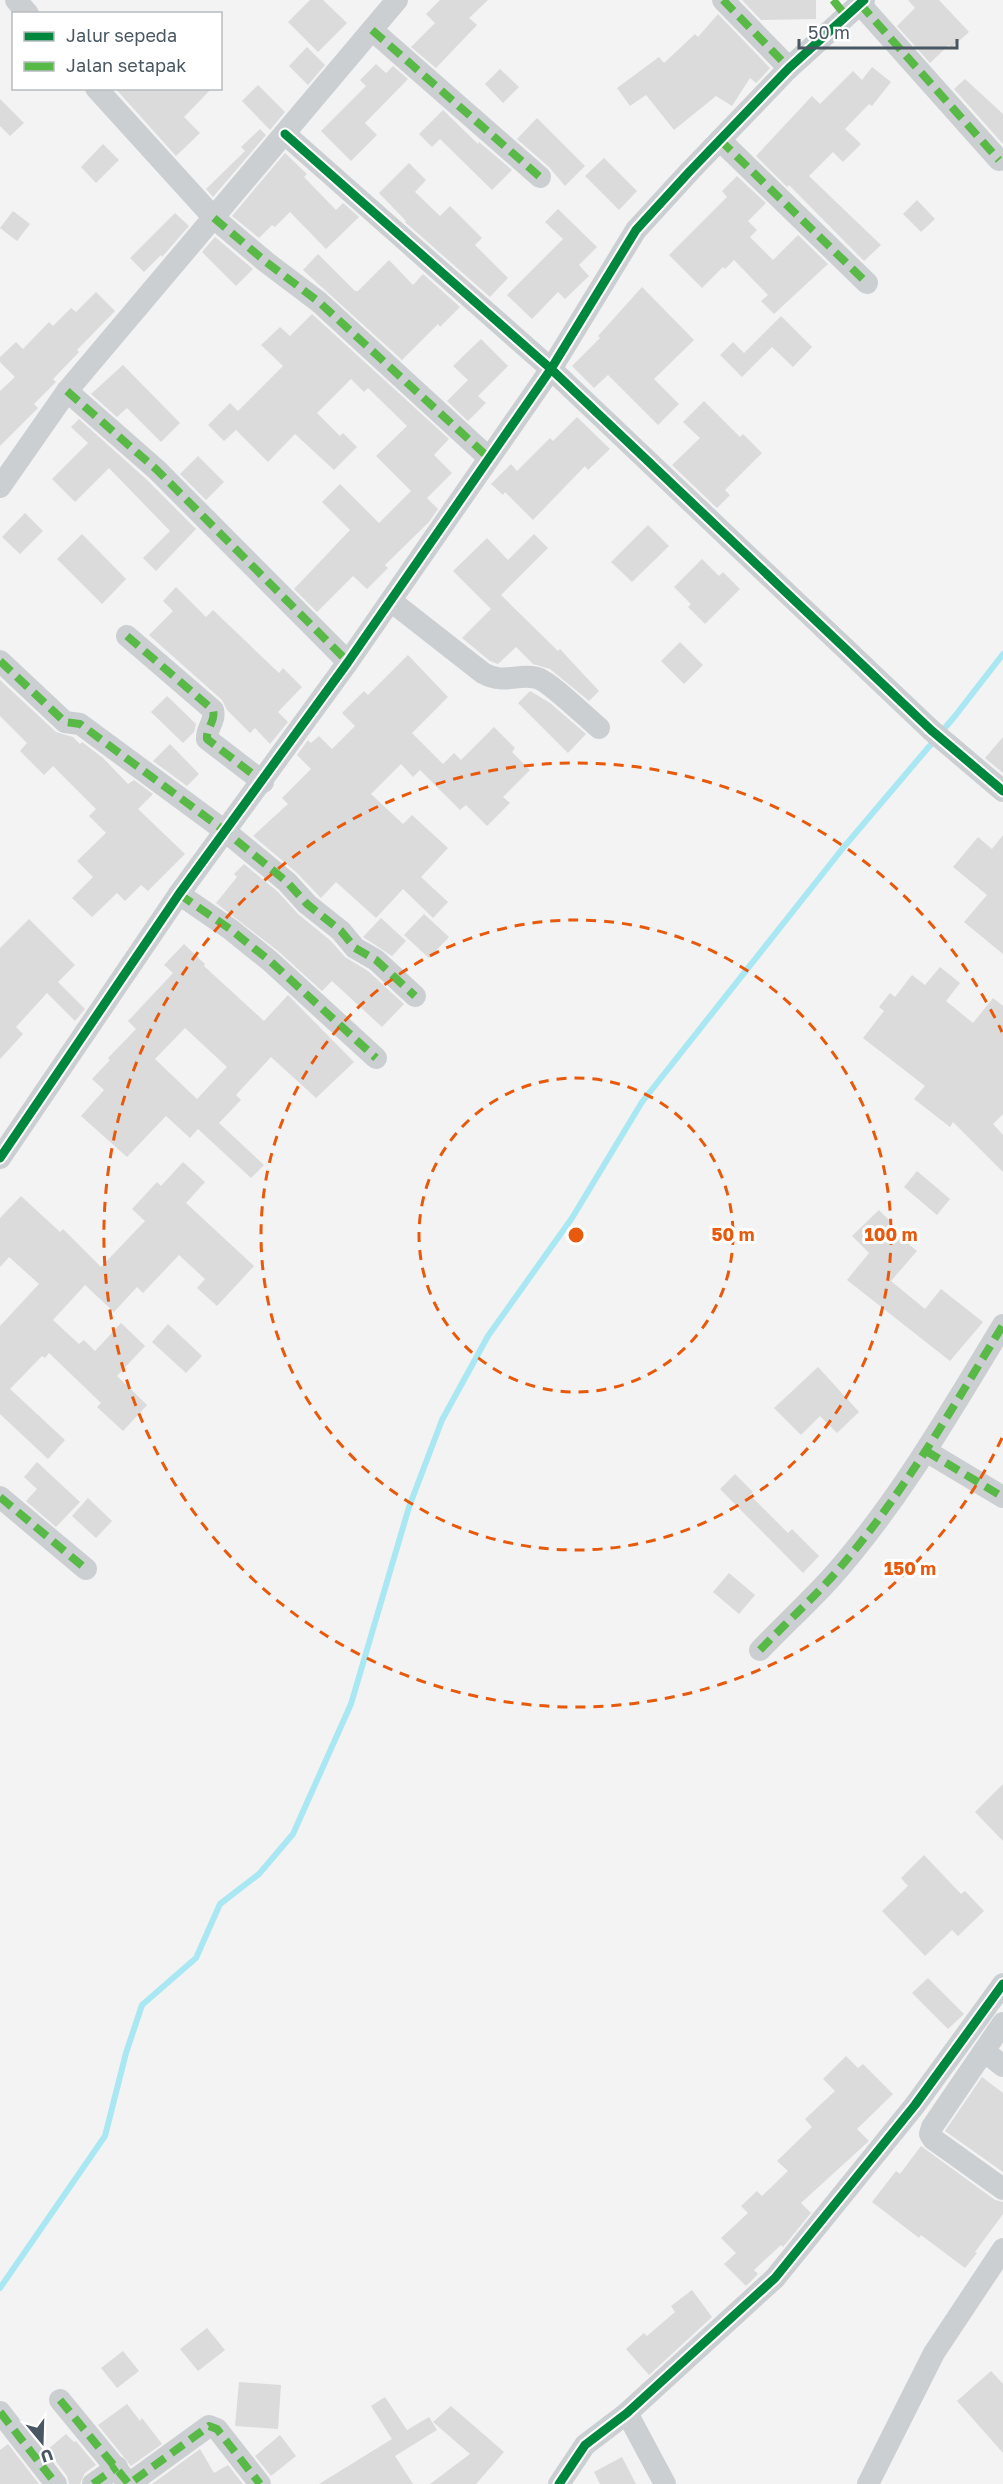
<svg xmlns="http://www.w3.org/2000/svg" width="1003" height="2484" font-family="'Golos Text',sans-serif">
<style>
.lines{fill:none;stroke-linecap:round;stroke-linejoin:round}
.stream{stroke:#a9e8f3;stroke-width:6}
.building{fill:#dbdbdc;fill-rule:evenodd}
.minor{stroke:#cccfd2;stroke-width:22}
.quiet{stroke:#58b947;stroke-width:8;stroke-dasharray:15 8;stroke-linecap:butt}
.cycleway-casing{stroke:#fff;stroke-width:13}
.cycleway{stroke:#00873e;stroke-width:9}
.ring{fill:none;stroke:#e8590c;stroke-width:3;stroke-dasharray:10 8}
.centre{fill:#e8590c;stroke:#fff;stroke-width:3}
.ring-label{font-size:18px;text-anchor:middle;font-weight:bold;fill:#e8590c;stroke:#fff;stroke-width:6;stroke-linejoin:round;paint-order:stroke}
</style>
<rect width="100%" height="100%" fill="#f3f3f3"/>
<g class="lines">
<path class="stream" d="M 0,2288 L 105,2136 L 126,2053 L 142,2005 L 196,1958 L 220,1904 L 259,1874 L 293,1834 L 351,1704 L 409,1507 L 442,1420 L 488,1336 L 572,1218 L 642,1102 L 843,848 L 955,716 L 1003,654"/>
</g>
<g class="building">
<path d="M 310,0 L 323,0 L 347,23 L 318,52 L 288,22 Z"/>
<path d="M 440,0 L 488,0 L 469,18 L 477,25 L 436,68 L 411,47 L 435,23 L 426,14 Z"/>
<path d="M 742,0 L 816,0 L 816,19 L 761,20 Z"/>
<path d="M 908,0 L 939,0 L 969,32 L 951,48 L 949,45 L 930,63 L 897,26 L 915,8 Z"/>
<path d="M 718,14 L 770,68 L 762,77 L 756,83 L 750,78 L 732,106 L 716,96 L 674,130 L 646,95 L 630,106 L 617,88 L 659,57 L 664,63 L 695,34 L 698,37 Z"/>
<path d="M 307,47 L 325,65 L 308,85 L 289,66 Z"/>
<path d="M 376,64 L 386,73 L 393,66 L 408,79 L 365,123 L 377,135 L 351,161 L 321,131 L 366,86 L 360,80 Z"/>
<path d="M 872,67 L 891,82 L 872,106 L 869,104 L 845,129 L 861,144 L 843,162 L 833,152 L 809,176 L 881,245 L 864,261 L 789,185 L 787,187 L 756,156 L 812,96 L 820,104 L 853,71 L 862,80 Z"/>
<path d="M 500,69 L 519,87 L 503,103 L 485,84 Z"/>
<path d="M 965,79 L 1003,114 L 1003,144 L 954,89 Z"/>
<path d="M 258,85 L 285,112 L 270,130 L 242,101 Z"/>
<path d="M 115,88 L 212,88 L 184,117 L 200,133 L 176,156 Z"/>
<path d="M 0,99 L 24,123 L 10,136 L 0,126 Z"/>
<path d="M 443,110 L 478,144 L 479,142 L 512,170 L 492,190 L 440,139 L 432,147 L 419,134 Z"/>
<path d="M 537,118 L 585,166 L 565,186 L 549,167 L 517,139 Z"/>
<path d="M 260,129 L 266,135 L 213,197 L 206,189 L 245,151 L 241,147 Z"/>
<path d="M 103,144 L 119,160 L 96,183 L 81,167 Z"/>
<path d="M 285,153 L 307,174 L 304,177 L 336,210 L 343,203 L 359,217 L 326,249 L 290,212 L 275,227 L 272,225 L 259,238 L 232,216 Z"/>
<path d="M 604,158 L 637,191 L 619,210 L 585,176 Z"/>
<path d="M 409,163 L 426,180 L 415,192 L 440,216 L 450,206 L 482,238 L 475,245 L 508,278 L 490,297 L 405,222 L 406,221 L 379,193 Z"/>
<path d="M 737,176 L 766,203 L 748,221 L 757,230 L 750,237 L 773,260 L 798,235 L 828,264 L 774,314 L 761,301 L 768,295 L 734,260 L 725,269 L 723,267 L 702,288 L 669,255 L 727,197 L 722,191 Z"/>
<path d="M 917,200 L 935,219 L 921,232 L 903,214 Z"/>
<path d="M 558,209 L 597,247 L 579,265 L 589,276 L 565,299 L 558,292 L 532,319 L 507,295 L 563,239 L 545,222 Z"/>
<path d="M 13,211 L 30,224 L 17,241 L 0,228 Z"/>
<path d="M 175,213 L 189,226 L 162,257 L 161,255 L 144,272 L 130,258 Z"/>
<path d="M 215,237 L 253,269 L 236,286 L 202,252 Z"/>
<path d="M 318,254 L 355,291 L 358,291 L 389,260 L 413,285 L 423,274 L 460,307 L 440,327 L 438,324 L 402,360 L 303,270 Z"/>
<path d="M 642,287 L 694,340 L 654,379 L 679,404 L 658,425 L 608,375 L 594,388 L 572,366 L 600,338 L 598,336 Z"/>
<path d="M 96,292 L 115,311 L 77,350 L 79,352 L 53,379 L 56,382 L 34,404 L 38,408 L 0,446 L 0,391 L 15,377 L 0,362 L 0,357 L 16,342 L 23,349 L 49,322 L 53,326 L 71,308 L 76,312 Z"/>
<path d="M 312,314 L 449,439 L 434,455 L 452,473 L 427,498 L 438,509 L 429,522 L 385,565 L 388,568 L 367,589 L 353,576 L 317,612 L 294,589 L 350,530 L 322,502 L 340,484 L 379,523 L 411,491 L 376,456 L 407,426 L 368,388 L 364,392 L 351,379 L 317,413 L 340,436 L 343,433 L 357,447 L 334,470 L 295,434 L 268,462 L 236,430 L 224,441 L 208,425 L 230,403 L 238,411 L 283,366 L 261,345 L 280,327 L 290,336 Z"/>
<path d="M 781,316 L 812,347 L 793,367 L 772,347 L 742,377 L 720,355 L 733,342 L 744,353 Z"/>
<path d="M 481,339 L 508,366 L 478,396 L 486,403 L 468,421 L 447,401 L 468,380 L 453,366 Z"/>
<path d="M 123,365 L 180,423 L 161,442 L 127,408 L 117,417 L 91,394 Z"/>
<path d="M 704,401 L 740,437 L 743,434 L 762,453 L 725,490 L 730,495 L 717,508 L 672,465 L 700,438 L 683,422 Z"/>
<path d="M 577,417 L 610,449 L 588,470 L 585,466 L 533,520 L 505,492 L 503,495 L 491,484 L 511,464 L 517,471 L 550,438 L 553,441 Z"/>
<path d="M 79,419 L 146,479 L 196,529 L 156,571 L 143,558 L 170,531 L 109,468 L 75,502 L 52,479 L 88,443 L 71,427 Z"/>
<path d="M 198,456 L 224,482 L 206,500 L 180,474 Z"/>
<path d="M 25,513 L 43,531 L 20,554 L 2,537 Z"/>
<path d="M 648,525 L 669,546 L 632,582 L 611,562 Z"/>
<path d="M 82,534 L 126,579 L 102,604 L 57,559 Z"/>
<path d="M 534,534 L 548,548 L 501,595 L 558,651 L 560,649 L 599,691 L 589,701 L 550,669 L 533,664 L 516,647 L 498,664 L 490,661 L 462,638 L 491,609 L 453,571 L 487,538 L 508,560 Z"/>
<path d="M 702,559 L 719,576 L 723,572 L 740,589 L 705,624 L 688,607 L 691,604 L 674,587 Z"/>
<path d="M 176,587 L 206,617 L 213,610 L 279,673 L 283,668 L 302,687 L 278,712 L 288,722 L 270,744 L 255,728 L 250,733 L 227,710 L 222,700 L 149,635 L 173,611 L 163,601 Z"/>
<path d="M 680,642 L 703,665 L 684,684 L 661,661 Z"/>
<path d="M 408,655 L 448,697 L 412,733 L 443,764 L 454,753 L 461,760 L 494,727 L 515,748 L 512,752 L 530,770 L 503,797 L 510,803 L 487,826 L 466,805 L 460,810 L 420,770 L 413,777 L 401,764 L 371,794 L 403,824 L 412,815 L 448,848 L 421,877 L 448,902 L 433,918 L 403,889 L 376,918 L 336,882 L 321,898 L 296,872 L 253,836 L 288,804 L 282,798 L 311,769 L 297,755 L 308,740 L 311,743 L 319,736 L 332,749 L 355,726 L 342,713 L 364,691 L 368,695 Z"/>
<path d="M 0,680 L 56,732 L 73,737 L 80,744 L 82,742 L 103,758 L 128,784 L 134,780 L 153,794 L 138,809 L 185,854 L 148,891 L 141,885 L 125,901 L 117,893 L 92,917 L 72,898 L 93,877 L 77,861 L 106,833 L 89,816 L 96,809 L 53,766 L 44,775 L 20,751 L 27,743 L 0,716 Z"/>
<path d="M 530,691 L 550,703 L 586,734 L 568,753 L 518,703 Z"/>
<path d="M 167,696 L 196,724 L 194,732 L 183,743 L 151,712 Z"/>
<path d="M 1003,737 L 1003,773 L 985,758 Z"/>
<path d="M 170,744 L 199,774 L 187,786 L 153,761 Z"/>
<path d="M 1003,835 L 1003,954 L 964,922 L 987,895 L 953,867 L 978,837 L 992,849 Z"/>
<path d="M 244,864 L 278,892 L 298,914 L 331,941 L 345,957 L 368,971 L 404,1004 L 382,1027 L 332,981 L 322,991 L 278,951 L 216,903 L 237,877 L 234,874 Z"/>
<path d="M 424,914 L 449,937 L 429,958 L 404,935 Z"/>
<path d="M 381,918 L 406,941 L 392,956 L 363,937 Z"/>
<path d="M 29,919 L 75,965 L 58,982 L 85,1009 L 75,1021 L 47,993 L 16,1027 L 23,1034 L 0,1059 L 0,948 Z"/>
<path d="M 184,944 L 205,964 L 204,966 L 264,1021 L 288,995 L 354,1062 L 316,1098 L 271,1057 L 236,1095 L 241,1100 L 219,1123 L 264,1165 L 251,1178 L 198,1129 L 190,1138 L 166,1116 L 127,1157 L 81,1116 L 104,1090 L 92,1079 L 110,1060 L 108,1058 L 136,1029 L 128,1021 L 173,973 L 164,965 ZM 185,1028 L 227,1067 L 197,1099 L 155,1059 Z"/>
<path d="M 940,967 L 960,983 L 946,1001 L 973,1023 L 993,998 L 1003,1006 L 1003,1114 L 993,1124 L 1003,1135 L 1003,1172 L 953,1122 L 950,1127 L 914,1099 L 925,1086 L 863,1038 L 884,1011 L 879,1007 L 890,993 L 895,997 L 912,975 L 925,985 Z"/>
<path d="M 183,1162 L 205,1182 L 186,1203 L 254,1266 L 217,1306 L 197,1288 L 205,1279 L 179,1255 L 143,1293 L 137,1287 L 114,1312 L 85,1285 L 53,1320 L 79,1344 L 84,1340 L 95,1351 L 121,1323 L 145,1346 L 117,1376 L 147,1405 L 123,1431 L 97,1407 L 101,1403 L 49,1353 L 45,1358 L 42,1356 L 10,1389 L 65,1440 L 48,1459 L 0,1414 L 0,1326 L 39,1284 L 9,1257 L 0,1267 L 0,1218 L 21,1196 L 60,1232 L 63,1229 L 101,1267 L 145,1221 L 132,1209 L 157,1182 L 161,1186 Z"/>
<path d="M 917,1171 L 950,1199 L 937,1215 L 904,1187 Z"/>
<path d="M 879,1210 L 891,1222 L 887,1226 L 917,1251 L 891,1281 L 925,1309 L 941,1289 L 983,1322 L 950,1361 L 847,1280 L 869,1253 L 852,1236 Z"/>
<path d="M 168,1324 L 202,1356 L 186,1373 L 152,1342 Z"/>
<path d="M 818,1367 L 859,1412 L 837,1433 L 820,1416 L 801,1435 L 774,1408 Z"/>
<path d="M 37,1462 L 80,1502 L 56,1527 L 26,1501 L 37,1489 L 24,1477 Z"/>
<path d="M 735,1474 L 753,1492 L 750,1495 L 788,1533 L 792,1529 L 819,1556 L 803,1573 L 720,1489 Z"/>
<path d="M 88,1498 L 112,1521 L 96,1538 L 72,1516 Z"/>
<path d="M 729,1573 L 755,1595 L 739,1614 L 713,1592 Z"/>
<path d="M 1003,1784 L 1003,1841 L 975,1812 Z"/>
<path d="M 924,1855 L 961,1894 L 965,1891 L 984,1911 L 958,1936 L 952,1930 L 925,1956 L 882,1911 L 908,1886 L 901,1878 Z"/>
<path d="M 928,1978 L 964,2014 L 948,2029 L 912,1993 Z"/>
<path d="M 846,2056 L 858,2068 L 863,2064 L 893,2094 L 857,2129 L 869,2141 L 801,2203 L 811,2213 L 783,2247 L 781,2245 L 754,2270 L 758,2274 L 746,2286 L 724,2264 L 736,2253 L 721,2238 L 748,2213 L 741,2206 L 757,2191 L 762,2196 L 788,2171 L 777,2161 L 812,2127 L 805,2119 L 835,2091 L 823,2079 Z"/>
<path d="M 982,2077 L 1003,2093 L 1003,2172 L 945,2131 Z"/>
<path d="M 921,2146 L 995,2200 L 1003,2202 L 1003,2214 L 975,2252 L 977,2253 L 965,2268 L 921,2235 L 919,2238 L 872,2202 L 896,2171 L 900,2174 Z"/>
<path d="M 692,2290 L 712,2317 L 649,2375 L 626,2349 L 644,2333 L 647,2336 L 675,2312 L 671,2306 Z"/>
<path d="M 207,2328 L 225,2350 L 198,2371 L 180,2349 Z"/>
<path d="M 123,2351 L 139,2371 L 117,2388 L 101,2368 Z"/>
<path d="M 991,2371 L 1003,2384 L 1003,2453 L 957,2401 Z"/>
<path d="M 239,2382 L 281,2385 L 278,2429 L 235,2426 Z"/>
<path d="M 385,2397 L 407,2430 L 429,2417 L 437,2430 L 395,2456 L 413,2484 L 319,2484 L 392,2439 L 371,2406 Z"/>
<path d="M 127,2404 L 140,2421 L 142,2418 L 162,2444 L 131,2466 L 98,2425 Z"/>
<path d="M 451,2406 L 504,2452 L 476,2484 L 430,2484 L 470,2454 L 433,2422 Z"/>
<path d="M 66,2434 L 74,2442 L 76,2441 L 96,2465 L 85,2473 L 80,2484 L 69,2484 L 67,2476 L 47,2450 Z"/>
<path d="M 280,2435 L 296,2456 L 271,2476 L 255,2456 Z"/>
<path d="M 8,2444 L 39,2484 L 0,2484 L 0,2450 Z"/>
<path d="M 200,2449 L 214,2473 L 228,2465 L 243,2484 L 152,2484 Z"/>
<path d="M 622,2457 L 636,2484 L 600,2484 L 594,2472 Z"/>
</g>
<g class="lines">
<g class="minor">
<path d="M 16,0 L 28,14"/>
<path d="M 723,0 L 789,68"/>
<path d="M 864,0 L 789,68 L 690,171 L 636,230 L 551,369 L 931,730 L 1003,791"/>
<path d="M 860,4 L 999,160"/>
<path d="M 372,30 L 540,177"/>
<path d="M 96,88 L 214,218 L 266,262 L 319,302 L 489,458"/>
<path d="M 720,140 L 867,283"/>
<path d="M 67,391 L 157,470 L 348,662"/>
<path d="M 0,487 L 67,391 L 397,0"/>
<path d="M 391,601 L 483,673 C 504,685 517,673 537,678 C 549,681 587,718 599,728"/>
<path d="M 127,636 L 213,710 C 216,721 206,728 207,739 L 263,782"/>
<path d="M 0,661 L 65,722 L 80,724 L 225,831 L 287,882 L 307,904 L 341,931 L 355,948 L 376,960 L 415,996"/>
<path d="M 179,894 L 230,929 L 270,961 L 376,1058"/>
<path d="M 0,1158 L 179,894 L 348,662 L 551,369 L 285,134"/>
<path d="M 926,1451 L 1003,1497"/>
<path d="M 0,1497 L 86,1569"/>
<path d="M 760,1650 C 783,1626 808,1603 830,1579 C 898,1503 950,1412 1003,1325"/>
<path d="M 1003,2023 L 932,2127 L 930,2134 L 933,2139 L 1003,2189"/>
<path d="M 984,2051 L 1003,2066"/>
<path d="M 60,2400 L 129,2484 L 209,2426 L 217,2429 L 260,2484"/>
<path d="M 0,2412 L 56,2484"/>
<path d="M 627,2413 L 665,2484"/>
<path d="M 93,2484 L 117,2467"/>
<path d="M 559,2484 L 585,2445 L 627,2413 L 775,2278 L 915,2105 L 1003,1984"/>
<path d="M 868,2484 L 934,2353 L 1003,2249"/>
</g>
<g class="quiet">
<path d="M 723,0 L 789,68"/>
<path d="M 833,0 L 846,16"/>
<path d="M 860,4 L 999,160"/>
<path d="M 372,30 L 540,177"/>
<path d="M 720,140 L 867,283"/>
<path d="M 214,218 L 266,262 L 319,302 L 489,458"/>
<path d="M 67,391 L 157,470 L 348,662"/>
<path d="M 127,636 L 213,710 C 216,721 206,728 207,739 L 263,782"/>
<path d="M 0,661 L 65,722 L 80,724 L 225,831 L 287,882 L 307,904 L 341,931 L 355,948 L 376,960 L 415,996"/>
<path d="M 179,894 L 230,929 L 270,961 L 376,1058"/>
<path d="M 926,1451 L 1003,1497"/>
<path d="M 0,1497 L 86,1569"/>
<path d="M 760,1650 C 783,1626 808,1603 830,1579 C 898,1503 950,1412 1003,1325"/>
<path d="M 60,2400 L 129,2484 L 209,2426 L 217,2429 L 260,2484"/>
<path d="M 0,2412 L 56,2484"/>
<path d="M 93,2484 L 117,2467"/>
</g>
<defs>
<g id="cycleway">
<path d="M 864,0 L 789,68 L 690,171 L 636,230 L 551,369 L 931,730 L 1003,791"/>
<path d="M 0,1158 L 179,894 L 348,662 L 551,369 L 285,134"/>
<path d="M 559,2484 L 585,2445 L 627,2413 L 775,2278 L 915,2105 L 1003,1984"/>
</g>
</defs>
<use href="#cycleway" class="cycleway-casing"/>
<use href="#cycleway" class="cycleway"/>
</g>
<g class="ring">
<circle cx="576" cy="1235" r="157"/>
<circle cx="576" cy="1235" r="315"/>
<path d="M1002 1438A472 472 0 1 1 1002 1032"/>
</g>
<circle cx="576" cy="1235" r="9" class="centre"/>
<g class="ring-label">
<text x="733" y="1241">50 m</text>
<text x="891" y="1241">100 m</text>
<text x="910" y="1575">150 m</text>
</g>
<rect x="12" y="12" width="210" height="78" fill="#ffffff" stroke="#b6bcc0" stroke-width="1.5"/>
<rect x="24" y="32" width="30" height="9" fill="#00873e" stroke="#b6bcc0" stroke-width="1.5"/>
<text x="66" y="42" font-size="18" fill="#485761">Jalur sepeda</text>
<rect x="24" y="62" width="30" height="9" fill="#58b947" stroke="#b6bcc0" stroke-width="1.5"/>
<text x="66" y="72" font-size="18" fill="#485761">Jalan setapak</text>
<g transform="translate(42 2442) rotate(161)" stroke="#ffffff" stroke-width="4.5" paint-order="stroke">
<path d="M0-4.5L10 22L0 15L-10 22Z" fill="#485761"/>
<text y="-9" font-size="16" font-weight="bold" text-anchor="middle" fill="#485761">U</text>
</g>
<path d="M799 39v9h158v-9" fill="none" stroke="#485761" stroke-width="3"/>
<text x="808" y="39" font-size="18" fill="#485761" stroke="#ffffff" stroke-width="4.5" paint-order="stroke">50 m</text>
</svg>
